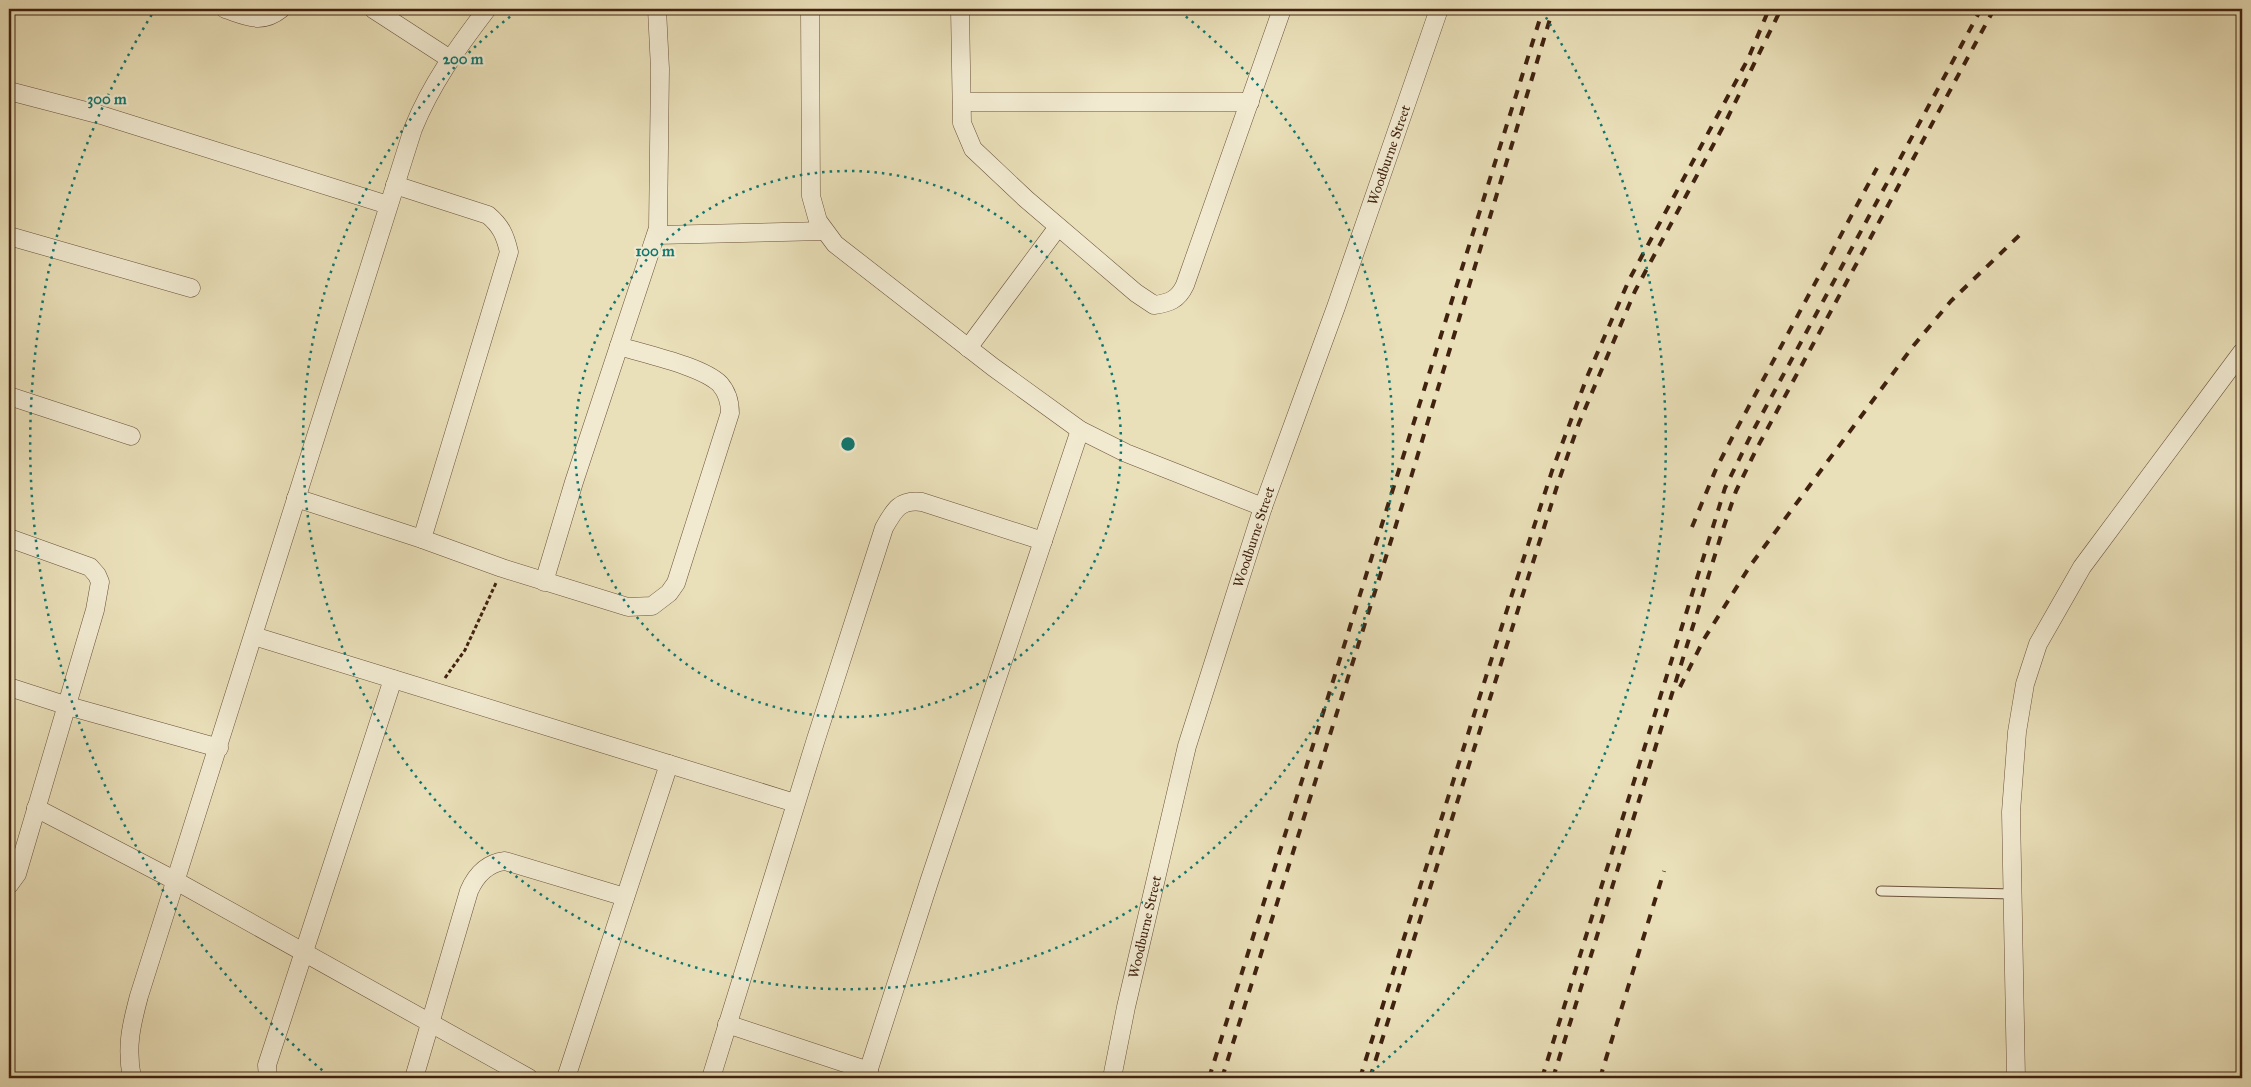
<svg xmlns="http://www.w3.org/2000/svg" width="2251" height="1087" font-family="'IM FELL Great Primer',serif">
<style>
.lines{fill:none;stroke-linecap:round;stroke-linejoin:round}
.lane-casing{stroke:#6a5139;stroke-width:11}
.street-casing{stroke:#6a5139;stroke-width:19}
.path{stroke:#40220f;stroke-width:3;stroke-dasharray:4 2.5;stroke-linecap:butt}
.lane{stroke:#f1ead1;stroke-width:9}
.street{stroke:#f1ead1;stroke-width:18}
.rail{stroke:#40220f;stroke-width:4;stroke-dasharray:9 9;stroke-linecap:butt}
.ring{fill:none;stroke:#0f766e;stroke-width:2.5;stroke-dasharray:2.5 5}
.labels{text-anchor:middle;dominant-baseline:central;stroke-width:4.5;stroke-linejoin:round;paint-order:stroke}
.street-label{font-size:14px;fill:#40220f;stroke:#f1ead1}
.centre{fill:#0f766e;stroke:#f1ead1;stroke-width:2.5}
.ring-label{font-size:15px;text-anchor:middle;font-weight:bold;fill:#0f766e;stroke:#f1ead1;stroke-width:4.5;stroke-linejoin:round;paint-order:stroke}
</style>
<rect width="100%" height="100%" fill="#e9dfb8"/>
<filter id="stains"><feTurbulence type="fractalNoise" baseFrequency=".004" numOctaves="4"/><feColorMatrix values="0 0 0 0 .2 0 0 0 0 .09 0 0 0 0 .02 0 0 0 .5 -.17"/></filter>
<radialGradient id="worn" r=".72"><stop offset=".6" stop-color="#630" stop-opacity="0"/><stop offset="1" stop-color="#630" stop-opacity=".3"/></radialGradient>
<g class="lines">
<defs>
<path id="lane" d="M 1881,891 L 2013,894"/>
<g id="street">
<path d="M 225,9 C 247,16 261,25 281,9"/>
<path d="M 373,9 L 450,59"/>
<path d="M 810,9 L 811,196 L 818,221 L 835,244 L 993,367 L 1080,430 L 1126,453 L 1263,507"/>
<path d="M 960,9 L 962,123 L 973,149 L 1026,199 L 1136,293 L 1154,305 C 1169,303 1178,300 1185,285 L 1282,9"/>
<path d="M 9,91 L 101,115 L 388,205"/>
<path d="M 962,102 L 1250,102"/>
<path d="M 395,185 L 488,215 C 501,226 505,235 509,252 L 422,539"/>
<path d="M 657,235 L 824,231"/>
<path d="M 9,236 L 191,288"/>
<path d="M 968,348 L 1058,227"/>
<path d="M 9,396 L 131,436"/>
<path d="M 296,498 L 422,539 L 502,568 L 628,607 L 652,606 L 669,593 L 676,583 L 730,413 C 730,402 727,392 720,384 C 702,366 644,354 619,346"/>
<path d="M 9,538 L 90,567 L 97,575 L 100,582 L 95,610 L 17,874 L 9,885"/>
<path d="M 544,582 L 574,482 L 658,228 L 660,69 L 657,9"/>
<path d="M 254,636 L 795,803"/>
<path d="M 9,687 L 68,706 L 219,748"/>
<path d="M 36,808 L 176,881 L 529,1078"/>
<path d="M 727,1024 L 869,1071"/>
<path d="M 132,1078 C 126,1047 131,1026 139,996 L 413,129 C 431,84 458,47 487,9"/>
<path d="M 268,1078 L 267,1065 L 393,679"/>
<path d="M 414,1078 L 469,891 C 476,875 487,863 505,861 L 625,897"/>
<path d="M 566,1078 L 669,764"/>
<path d="M 711,1078 L 816,739 L 884,528 C 894,510 900,499 922,502 L 1043,541"/>
<path d="M 866,1078 L 929,882 L 1080,430"/>
<path d="M 1112,1078 L 1126,1007 L 1187,746 L 1263,507 L 1336,307 L 1439,9"/>
<path d="M 2016,1078 L 2011,812 L 2017,732 L 2025,684 L 2038,644 L 2082,567 L 2242,352"/>
</g>
</defs>
<use href="#lane" class="lane-casing"/>
<use href="#street" class="street-casing"/>
<path class="path" d="M 445,678 L 465,650 L 496,583"/>
<use href="#lane" class="lane"/>
<use href="#street" class="street"/>
<g class="rail">
<path d="M 1692,527 L 1716,469 L 1734,434 L 1877,168"/>
<path d="M 1680,687 L 1704,639 L 1750,566 L 1914,345 L 1951,301 L 2025,230"/>
<path d="M 1209,1078 L 1543,9"/>
<path d="M 1222,1078 L 1412,474 L 1553,9"/>
<path d="M 1360,1078 L 1506,613 L 1552,471 L 1587,377 L 1629,280 L 1748,59 L 1769,9"/>
<path d="M 1370,1078 L 1559,480 L 1579,423 L 1635,291 L 1725,123 L 1781,9"/>
<path d="M 1542,1078 L 1725,488 L 1754,429 L 1981,9"/>
<path d="M 1553,1078 L 1723,529 L 1736,491 L 1757,448 L 1994,9"/>
<path d="M 1600,1078 L 1664,871"/>
</g>
</g>
<g class="ring">
<circle cx="848" cy="444" r="273"/>
<path d="M1180 12A545 545 0 1 1 516 12"/>
<path d="M328 1075A818 818 0 0 1 154 11M1542 11A818 818 0 0 1 1368 1075"/>
</g>
<g class="labels">
<g class="street-label">
<text transform="translate(1389 155) rotate(-71)">Woodburne Street</text>
<text transform="translate(1254 537) rotate(-72)">Woodburne Street</text>
<text transform="translate(1145 927) rotate(-77)">Woodburne Street</text>
</g>
</g>
<circle cx="848" cy="444" r="8" class="centre"/>
<g class="ring-label">
<text x="463" y="64">200 m</text>
<text x="107" y="104">300 m</text>
<text x="655" y="256">100 m</text>
</g>
<rect width="2251" height="1087" fill="none" stroke="#e9dfb8" stroke-width="30"/>
<rect x="10" y="10" width="2231" height="1067" fill="none" stroke="#40220f" stroke-width="2.5"/>
<rect x="15" y="15" width="2221" height="1057" fill="none" stroke="#40220f"/>
<rect width="100%" height="100%" filter="url(#stains)"/>
<rect width="100%" height="100%" fill="url(#worn)"/>
</svg>
